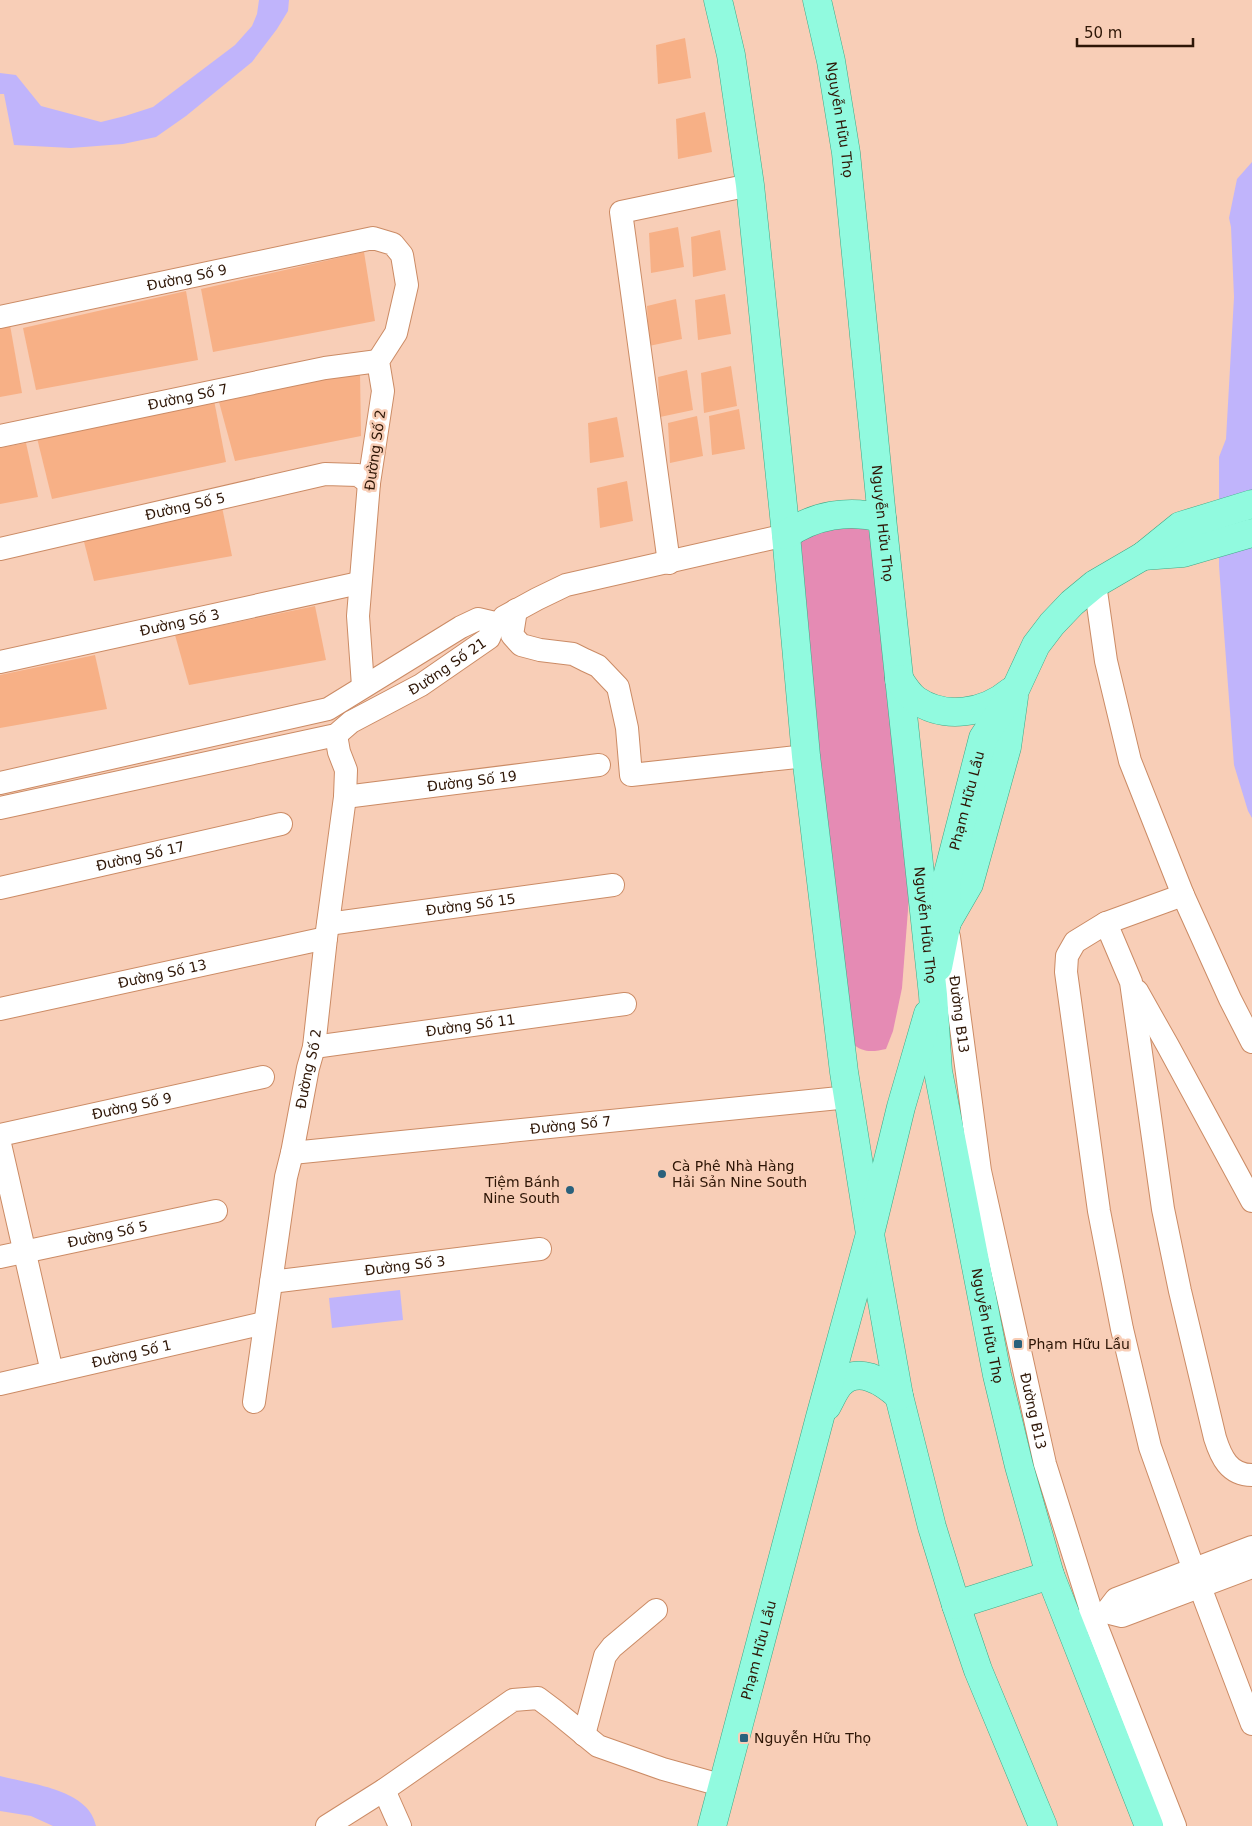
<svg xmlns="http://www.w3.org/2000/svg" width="1252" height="1826" font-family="'DejaVu Sans',sans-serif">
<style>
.green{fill:#e58bb4}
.water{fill:#c0b4fb}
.building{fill:#f7b086}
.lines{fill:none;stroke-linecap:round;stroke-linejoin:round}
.minor-casing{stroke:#cb8b65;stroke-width:24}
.major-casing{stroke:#3fa885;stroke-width:29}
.minor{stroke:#fff;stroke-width:22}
.major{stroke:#91fadf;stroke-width:28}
.poi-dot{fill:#2a617c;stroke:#f8ceb7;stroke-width:2}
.labels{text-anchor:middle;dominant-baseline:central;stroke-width:5;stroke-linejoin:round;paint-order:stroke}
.street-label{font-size:14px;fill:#2e1606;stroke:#f8ceb7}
.poi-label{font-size:14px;fill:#2e1606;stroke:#f8ceb7;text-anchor:start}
</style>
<rect width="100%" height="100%" fill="#f8ceb7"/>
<path class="green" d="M 862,524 L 874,536 L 909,897 L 902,988 L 893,1031 L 886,1049 C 873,1052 862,1053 852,1043 L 793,546 L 802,533 Z"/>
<g class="water">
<path d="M 259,0 L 289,0 L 288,11 L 277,29 L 252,62 L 186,116 L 156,137 L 123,144 L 71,148 L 14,145 L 4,94 L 0,94 L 0,73 L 16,75 L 41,106 L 101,122 L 125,116 L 153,107 L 235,45 L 252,26 L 257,14 Z"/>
<path d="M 1252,162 L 1252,818 L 1248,811 L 1234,765 L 1219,566 L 1219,457 L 1226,439 L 1234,297 L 1231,227 L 1229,218 L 1237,179 Z"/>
<path d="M 400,1290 L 403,1320 L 332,1328 L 329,1298 Z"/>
<path d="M 0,1776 C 30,1784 89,1789 96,1826 L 53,1826 L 31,1816 L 0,1811 Z"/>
</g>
<g class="building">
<path d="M 685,38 L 691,78 L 658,84 L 656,45 Z"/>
<path d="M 705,112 L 712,152 L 678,159 L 676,119 Z"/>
<path d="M 678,227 L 684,267 L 651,273 L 649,233 Z"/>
<path d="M 720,230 L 726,270 L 693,277 L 691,237 Z"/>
<path d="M 364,252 L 375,321 L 213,352 L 201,289 Z"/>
<path d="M 186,291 L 198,360 L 36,390 L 23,328 Z"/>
<path d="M 725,294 L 731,334 L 698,340 L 695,300 Z"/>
<path d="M 676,299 L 682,339 L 649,346 L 647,306 Z"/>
<path d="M 10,325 L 22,393 L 0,397 L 0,327 Z"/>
<path d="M 731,366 L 737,406 L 704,413 L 701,373 Z"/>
<path d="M 687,370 L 693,410 L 660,417 L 658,377 Z"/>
<path d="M 360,372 L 361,436 L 235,461 L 219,402 Z"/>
<path d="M 213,395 L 226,462 L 52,499 L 37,438 Z"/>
<path d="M 739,409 L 745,449 L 712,455 L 709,416 Z"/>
<path d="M 697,416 L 703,456 L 670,463 L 668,423 Z"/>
<path d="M 617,417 L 624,457 L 590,463 L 588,423 Z"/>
<path d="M 26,443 L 38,497 L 0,504 L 0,448 Z"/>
<path d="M 627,481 L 633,521 L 600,528 L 597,488 Z"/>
<path d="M 221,502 L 232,556 L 94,581 L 81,530 Z"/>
<path d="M 315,606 L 326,660 L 189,685 L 175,635 Z"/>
<path d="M 95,655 L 107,709 L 0,728 L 0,675 Z"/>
</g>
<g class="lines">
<defs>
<g id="minor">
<path id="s1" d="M 0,317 L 373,238 L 393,244 L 402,255 L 407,285 L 396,333 L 378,361 L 383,391 L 369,483 L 358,616 L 363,686"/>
<path id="s2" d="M 0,436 L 325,368 L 378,361"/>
<path id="s3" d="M 0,549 L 325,474 L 358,475 L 369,483"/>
<path d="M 669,563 L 621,212 L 750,185"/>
<path d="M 1095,584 L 1106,661 L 1130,761 L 1183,895 L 1230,999 L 1252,1042"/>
<path d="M 516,610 L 512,635 L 521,645 L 540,650 L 573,654 L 585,660 L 598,666 L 618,687 L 627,728 L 631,775 L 806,756"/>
<path d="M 504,617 L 537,599 L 566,585 L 786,535"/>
<path id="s4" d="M 0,662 L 359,583"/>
<path d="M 0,783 L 328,709 L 461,627 L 478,619 L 495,623"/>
<path id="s5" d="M 345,797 L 599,765"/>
<path id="s6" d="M 0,808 L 336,735 L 351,722 L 421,685 L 489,638 L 495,623"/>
<path id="s7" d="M 0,888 L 281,824"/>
<path d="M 1183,895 L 1106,923 L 1075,942 L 1067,956 L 1066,972 L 1099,1211 L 1122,1329 L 1150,1447 L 1200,1587 L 1252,1724"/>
<path d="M 1106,923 L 1131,982 L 1163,1209 L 1180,1291 L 1215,1438 C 1221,1457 1229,1475 1252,1475"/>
<path id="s8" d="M 328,924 L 613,885"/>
<path id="s9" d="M 949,937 L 980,1171 L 1045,1464 L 1093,1617 L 1175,1826"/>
<path d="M 1137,991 L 1168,1046 L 1252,1201"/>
<path id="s10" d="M 0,1009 L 326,938"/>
<path id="s11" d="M 314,1047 L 625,1004"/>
<path id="s12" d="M 0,1135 L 263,1077"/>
<path d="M 0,1144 L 52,1372"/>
<path id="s13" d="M 292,1153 L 849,1097"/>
<path id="s14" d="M 0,1257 L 216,1211"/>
<path id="s15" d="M 271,1282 L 540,1249"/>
<path id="s16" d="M 0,1384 L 264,1323"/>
<path id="s17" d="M 254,1402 L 286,1177 L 292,1153 L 308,1068 L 314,1047 L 326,938 L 345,797 L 346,770 L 339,752 L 336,735"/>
<path d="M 1106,1612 L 1122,1616 L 1252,1567"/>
<path d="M 1079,1622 L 1106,1612 L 1116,1599 L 1252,1547"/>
<path d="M 584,1735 L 605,1656 L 612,1647 L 656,1610"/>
<path d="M 384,1790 L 400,1826"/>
<path d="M 327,1826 L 384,1790 L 513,1700 L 538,1698 L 554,1710 L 598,1746 L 663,1769 L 724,1786"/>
</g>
<g id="major">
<path d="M 718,0 L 731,55 L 750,185 L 786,535 L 806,756 L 844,1072 L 870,1234 L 899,1396 L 932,1527 L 956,1605 L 978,1670 L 1043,1826"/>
<path id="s18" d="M 817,0 L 831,61 L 846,153 L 882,518 L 933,995 L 938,1071 L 997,1375 L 1019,1466 L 1050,1575 L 1149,1826"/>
<path d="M 786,535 C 814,515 849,509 882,518"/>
<path d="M 1143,556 L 1183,553 L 1252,533"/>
<path d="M 899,679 C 904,687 909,695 916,700 C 945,720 985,713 1010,692"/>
<path d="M 947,922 L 969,884 L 1007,747 L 1014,697"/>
<path id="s19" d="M 938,967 L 947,922 L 946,881 L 983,738 L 1016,688 L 1036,645 L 1052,624 L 1072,603 L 1095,584 L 1143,556 L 1180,526 L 1252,504"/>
<path d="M 827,1406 C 831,1399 834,1391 839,1385 C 857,1364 884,1382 899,1396"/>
<path d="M 956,1605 L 1050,1575"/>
<path id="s20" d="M 712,1826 L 820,1417 L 870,1234 L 901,1107 L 928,1014"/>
</g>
</defs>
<use href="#minor" class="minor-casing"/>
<use href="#major" class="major-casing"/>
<use href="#minor" class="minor"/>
<use href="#major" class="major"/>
</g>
<g class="poi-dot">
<circle cx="662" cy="1174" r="5"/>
<circle cx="570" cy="1190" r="5"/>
<rect x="1013" y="1339" width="10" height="10" rx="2.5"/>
<rect x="739" y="1733" width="10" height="10" rx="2.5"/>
</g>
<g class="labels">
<g class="street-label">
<text stroke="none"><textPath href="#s18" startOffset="122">Nguyễn Hữu Thọ</textPath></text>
<text stroke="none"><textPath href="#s1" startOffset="191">Đường Số 9</textPath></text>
<text stroke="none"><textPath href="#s2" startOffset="192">Đường Số 7</textPath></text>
<text transform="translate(375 450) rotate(-82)">Đường Số 2</text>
<text stroke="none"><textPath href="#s3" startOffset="190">Đường Số 5</textPath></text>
<text stroke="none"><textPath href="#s18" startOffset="528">Nguyễn Hữu Thọ</textPath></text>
<text stroke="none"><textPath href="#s4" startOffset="184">Đường Số 3</textPath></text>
<text stroke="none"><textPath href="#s6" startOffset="475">Đường Số 21</textPath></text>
<text stroke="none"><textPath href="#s5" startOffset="128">Đường Số 19</textPath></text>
<text stroke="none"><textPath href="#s19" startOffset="170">Phạm Hữu Lầu</textPath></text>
<text stroke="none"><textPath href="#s7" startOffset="144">Đường Số 17</textPath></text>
<text stroke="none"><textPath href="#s8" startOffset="144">Đường Số 15</textPath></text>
<text stroke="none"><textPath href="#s18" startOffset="932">Nguyễn Hữu Thọ</textPath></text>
<text stroke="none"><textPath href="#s10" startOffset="166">Đường Số 13</textPath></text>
<text stroke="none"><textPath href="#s9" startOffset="78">Đường B13</textPath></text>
<text stroke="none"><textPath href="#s11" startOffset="158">Đường Số 11</textPath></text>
<text stroke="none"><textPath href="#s17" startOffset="338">Đường Số 2</textPath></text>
<text stroke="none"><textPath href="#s12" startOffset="135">Đường Số 9</textPath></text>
<text stroke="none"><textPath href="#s13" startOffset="280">Đường Số 7</textPath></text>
<text stroke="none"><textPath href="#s14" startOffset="110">Đường Số 5</textPath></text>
<text stroke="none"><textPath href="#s15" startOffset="135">Đường Số 3</textPath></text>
<text stroke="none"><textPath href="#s18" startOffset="1338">Nguyễn Hữu Thọ</textPath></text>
<text stroke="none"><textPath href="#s16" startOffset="135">Đường Số 1</textPath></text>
<text stroke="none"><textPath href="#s9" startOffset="482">Đường B13</textPath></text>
<text stroke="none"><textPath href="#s20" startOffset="182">Phạm Hữu Lầu</textPath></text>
</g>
<g class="poi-label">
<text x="672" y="1166">Cà Phê Nhà Hàng<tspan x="672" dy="16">Hải Sản Nine South</tspan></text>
<text x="560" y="1182" text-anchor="end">Tiệm Bánh<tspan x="560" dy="16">Nine South</tspan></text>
<text x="1028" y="1344">Phạm Hữu Lầu</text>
<text x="754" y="1738">Nguyễn Hữu Thọ</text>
</g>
</g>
<path d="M1077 38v8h116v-8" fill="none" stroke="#2e1606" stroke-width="2.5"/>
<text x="1084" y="38" font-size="15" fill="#2e1606" stroke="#f8ceb7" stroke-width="4" paint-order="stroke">50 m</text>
</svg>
